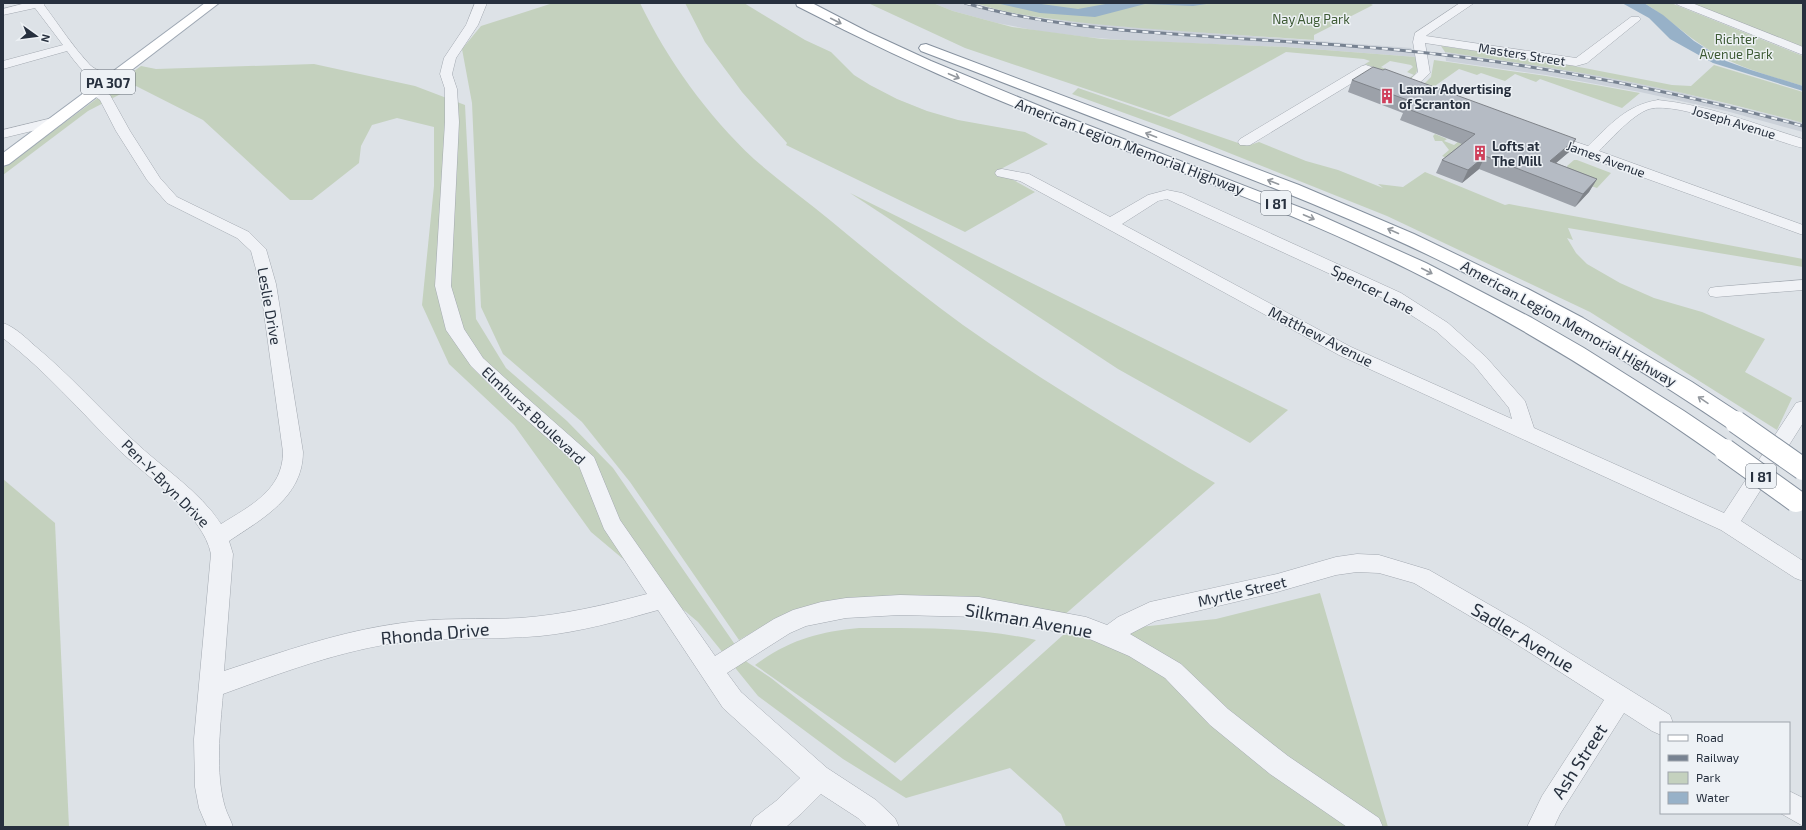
<svg xmlns="http://www.w3.org/2000/svg" width="1806" height="830" font-family="'Exo 2',sans-serif">
<style>
.built{fill:#cbd1d9}
.green{fill:#c4d1be}
.water{fill:#97b1c8}
.lines{fill:none;stroke-linecap:round;stroke-linejoin:round}
.minor-casing{stroke:#a3a9b1;stroke-width:1}
.major-casing{stroke:#9da7b3;stroke-width:2}
.highway-casing{stroke:#85909e;stroke-width:2}
.minor{fill:#f0f2f6;fill-rule:evenodd}
.major{fill:#fff;fill-rule:evenodd}
.highway{fill:#fff;fill-rule:evenodd}
.rail-casing{stroke:#778291;stroke-width:3}
.rail{stroke:#edf1f5;stroke-width:2;stroke-dasharray:6;stroke-linecap:butt}
.highway-bridge-casing{stroke:#85909e;stroke-width:24;stroke-linecap:butt}
.highway-bridge{stroke:#fff;stroke-width:22}
.wall{fill:#9ca1a9}
.shaded-wall{fill:#7f8389}
.building{fill:#b5bbc4;stroke:#7f8389}
.oneway{stroke:#93989e}
.labels{text-anchor:middle;dominant-baseline:central;stroke-width:3;stroke-linejoin:round;paint-order:stroke}
.far-park-label{font-size:13px;fill:#3d5a34;stroke:#edf1f5}
.far-street-label{font-size:13px;fill:#27303e;stroke:#edf1f5}
.far-poi-label{font-size:13px;font-weight:bold;fill:#27303e;stroke:#edf1f5;text-anchor:start}
.shield{fill:#edf1f5;stroke:#626a75;stroke-width:1}
.shield-label{font-size:14px;font-weight:bold;fill:#27303e}
.street-label{font-size:15px;fill:#27303e;stroke:#edf1f5}
.near-street-label{font-size:18px;fill:#27303e;stroke:#edf1f5}
</style>
<rect width="100%" height="100%" fill="#dde2e7"/>
<g class="built">
<path d="M 933,3 L 975,3 L 989,8 L 1040,18 L 1120,26 L 1411,48 L 1416,57 L 1286,47 L 1135,41 L 1086,37 L 1038,31 L 997,23 L 953,11 Z"/>
<path d="M 1445,52 L 1582,72 L 1663,88 L 1803,123 L 1803,132 L 1726,111 L 1640,92 L 1546,75 L 1446,61 Z"/>
</g>
<g class="green">
<path d="M 553,3 L 640,3 C 668,61 707,115 754,159 C 779,181 806,200 831,221 C 874,257 918,292 963,325 C 1044,382 1129,433 1215,483 L 1062,617 L 1024,609 L 779,617 L 739,640 L 630,482 L 582,422 L 503,354 L 481,307 L 472,103 L 462,49 L 481,26 Z"/>
<path d="M 685,3 L 744,3 L 805,40 L 831,52 L 854,75 L 870,85 L 897,99 L 927,111 L 958,120 L 1025,132 L 1048,144 L 997,171 L 1035,192 L 965,232 L 786,145 L 787,143 L 742,92 L 705,42 Z"/>
<path d="M 868,3 L 933,3 L 953,11 L 1012,27 L 1102,39 L 1286,47 L 1416,57 C 1420,68 1418,71 1411,80 L 1409,78 L 1414,75 L 1407,72 L 1413,67 L 1411,65 L 1390,61 L 1381,67 L 1390,71 L 1387,72 L 1365,64 L 1370,61 L 1364,59 L 1286,52 L 1169,117 L 965,48 Z"/>
<path d="M 975,3 L 1373,3 L 1371,4 L 1373,5 L 1314,35 L 1314,40 C 1241,35 1167,31 1094,24 C 1054,19 1013,16 975,3 Z"/>
<path d="M 1644,3 L 1671,3 L 1803,56 L 1803,86 C 1769,76 1736,67 1706,48 C 1684,34 1666,16 1644,3 Z"/>
<path d="M 1690,3 L 1803,3 L 1803,50 Z"/>
<path d="M 1441,46 L 1548,61 L 1672,85 L 1691,86 L 1714,65 L 1803,92 L 1803,123 C 1730,103 1657,86 1582,73 C 1537,65 1491,59 1445,52 Z"/>
<path d="M 1434,60 L 1546,76 L 1640,93 L 1622,108 L 1540,79 L 1536,82 L 1515,74 L 1505,81 L 1481,73 L 1477,75 L 1459,69 L 1432,88 L 1424,84 L 1431,77 Z"/>
<path d="M 314,64 L 415,86 L 465,105 L 476,319 L 506,368 L 567,421 L 613,468 L 747,662 L 771,678 L 901,781 L 1063,635 L 1216,619 L 1320,593 L 1388,827 L 1066,827 L 1061,814 L 1010,768 L 906,798 L 843,759 L 758,696 L 698,622 L 591,532 L 514,425 L 449,364 L 422,305 L 434,186 L 434,127 L 397,118 L 372,125 L 361,146 L 359,163 L 312,200 L 290,200 L 203,120 L 136,86 L 88,111 L 3,175 L 3,168 L 141,66 L 156,69 Z"/>
<path d="M 1078,88 L 1247,146 L 1259,142 L 1306,161 L 1338,170 L 1383,188 L 1378,184 L 1403,187 L 1425,172 L 1505,205 L 1509,204 L 1803,259 L 1803,267 L 1568,228 L 1573,240 L 1567,238 L 1576,253 L 1587,264 L 1620,283 L 1654,298 L 1702,312 L 1765,339 L 1745,372 L 1792,398 L 1777,430 L 1590,312 L 1387,216 L 1174,131 L 1072,94 Z"/>
<path d="M 1435,134 L 1447,139 L 1444,141 L 1454,145 L 1463,138 L 1475,142 L 1452,160 L 1442,156 L 1449,150 L 1442,141 L 1435,141 L 1433,136 Z"/>
<path d="M 1574,160 L 1577,160 L 1611,173 L 1597,188 C 1586,184 1569,179 1567,166 Z"/>
<path d="M 850,193 L 1288,410 L 1250,443 L 1118,369 Z"/>
<path d="M 3,479 L 55,523 L 69,827 L 3,827 Z"/>
<path d="M 859,628 C 919,628 977,627 1036,640 L 895,763 L 755,665 C 789,640 818,632 859,628 Z"/>
</g>
<g class="water">
<path d="M 996,3 L 1034,3 L 1078,9 L 1111,3 L 1213,3 L 1193,6 L 1145,4 L 1095,17 L 1040,13 Z"/>
<path d="M 1622,3 L 1644,3 L 1663,15 L 1694,41 L 1726,61 L 1751,70 L 1803,86 L 1803,91 L 1713,63 L 1670,39 L 1649,18 Z"/>
</g>
<g class="lines">
<defs>
<g id="minor">
<path d="M 26,3 L 46,3 L 44,5 C 59,25 73,47 90,65 C 97,72 113,74 117,80 L 115,83 C 94,88 78,66 67,51 L 3,69 L 3,61 L 63,45 L 35,8 L 3,15 L 3,9 Z"/>
<path d="M 475,3 L 487,3 L 478,25 L 456,58 L 452,74 L 457,89 L 459,122 L 451,286 L 464,329 L 483,358 L 526,397 L 594,457 L 620,520 L 715,656 L 774,619 L 793,610 L 821,602 L 846,598 L 900,595 L 979,597 L 1086,617 L 1107,625 L 1118,617 L 1150,602 L 1277,574 L 1336,557 L 1357,554 L 1379,555 L 1429,570 L 1523,624 L 1670,715 L 1673,723 L 1661,723 L 1661,735 L 1652,731 L 1624,713 L 1560,814 L 1554,827 L 1527,827 L 1542,796 L 1604,700 L 1507,638 L 1414,583 L 1379,573 L 1357,572 L 1336,575 L 1277,592 L 1155,621 L 1130,634 L 1181,664 L 1228,709 L 1288,756 L 1379,818 L 1383,827 L 1347,827 L 1270,774 L 1210,725 L 1165,678 L 1129,656 L 1085,637 L 979,617 L 900,615 L 846,618 L 806,626 L 790,633 L 727,673 L 741,692 L 827,768 L 876,800 L 895,818 L 899,827 L 867,827 L 858,818 L 821,794 L 802,813 L 786,827 L 750,827 L 754,818 L 776,801 L 800,778 L 723,708 L 658,610 C 619,621 580,632 540,636 C 494,640 448,637 403,642 C 341,650 281,673 223,694 C 220,729 215,773 225,807 C 227,814 231,820 233,827 L 207,827 L 199,808 L 195,787 L 194,739 L 211,554 C 203,514 148,478 119,450 C 81,412 46,371 3,338 L 3,323 C 15,327 26,338 35,346 C 70,375 100,409 133,440 C 162,468 199,490 221,524 C 250,506 283,490 283,452 L 260,284 L 251,251 L 237,238 L 167,203 L 147,180 L 116,131 L 100,100 L 89,92 L 90,89 L 100,89 L 110,95 L 130,131 L 160,178 L 177,197 L 249,232 L 266,249 L 276,284 L 303,452 C 303,497 262,519 229,541 L 233,554 L 224,671 C 282,652 341,631 402,623 C 441,617 480,620 520,618 C 563,615 605,605 647,594 L 604,529 L 579,466 L 512,407 L 471,366 L 446,330 L 435,286 L 445,122 L 445,89 L 440,74 L 444,58 L 466,25 Z"/>
<path d="M 1460,3 L 1474,3 L 1427,35 L 1426,36 L 1576,58 L 1631,17 L 1639,17 L 1641,19 L 1587,63 L 1576,66 L 1425,43 L 1430,73 L 1414,88 L 1406,88 L 1404,85 L 1418,72 L 1413,42 L 1415,33 Z"/>
<path d="M 1676,3 L 1692,3 L 1803,47 L 1803,55 L 1678,5 Z"/>
<path d="M 1366,65 L 1397,76 L 1399,79 L 1397,82 L 1389,82 L 1367,74 L 1250,145 L 1240,145 L 1238,142 L 1240,139 L 1362,66 Z"/>
<path d="M 1658,100 C 1708,105 1755,124 1803,139 L 1803,148 C 1769,140 1679,100 1649,109 C 1632,115 1612,138 1599,151 L 1803,225 L 1803,235 L 1584,156 L 1544,140 L 1542,137 L 1544,134 L 1549,133 L 1588,146 C 1610,125 1626,105 1658,100 Z"/>
<path d="M 56,117 L 61,118 L 63,121 L 61,124 L 3,138 L 3,130 Z"/>
<path d="M 1002,169 L 1029,174 L 1110,217 L 1148,195 L 1167,190 L 1182,193 L 1401,293 L 1448,323 L 1486,357 L 1525,401 L 1534,428 L 1724,513 L 1796,403 L 1803,401 L 1803,423 L 1741,521 L 1803,561 L 1803,581 L 1795,578 L 1721,530 L 1339,355 L 1020,181 L 997,176 L 995,173 L 997,170 ZM 1167,199 L 1389,301 L 1436,331 L 1474,365 L 1509,408 L 1512,419 L 1351,347 L 1122,224 L 1158,201 Z"/>
<path d="M 1803,280 L 1803,290 L 1716,297 L 1710,296 L 1708,292 L 1710,288 L 1716,287 Z"/>
<path d="M 1789,791 L 1803,798 L 1803,826 L 1780,813 L 1789,813 Z"/>
</g>
<path id="major" d="M 205,3 L 219,3 L 9,164 L 3,166 L 3,153 Z"/>
<g id="highway">
<path d="M 796,3 L 812,3 L 868,32 L 931,61 L 1059,114 L 1317,214 L 1426,263 L 1532,318 L 1584,348 L 1684,411 L 1733,444 L 1736,450 L 1733,456 L 1725,458 L 1717,456 C 1603,375 1484,303 1357,245 C 1235,189 1108,146 984,94 C 920,67 859,38 797,6 Z"/>
<path d="M 926,44 L 1299,185 L 1414,234 L 1528,289 L 1583,318 L 1692,382 L 1744,416 L 1747,422 L 1744,428 L 1736,430 L 1728,428 C 1641,369 1552,315 1457,269 C 1365,223 1269,186 1172,148 C 1089,116 1005,83 921,51 L 919,48 L 921,45 Z"/>
</g>
</defs>
<use href="#minor" class="minor-casing"/>
<use href="#major" class="major-casing"/>
<use href="#highway" class="highway-casing"/>
<use href="#minor" class="minor"/>
<use href="#major" class="major"/>
<use href="#highway" class="highway"/>
<defs>
<path id="rail" d="M 965,3 C 1038,24 1113,30 1188,35 C 1255,40 1322,43 1388,49 C 1529,62 1667,89 1803,126"/>
</defs>
<use href="#rail" class="rail-casing"/>
<use href="#rail" class="rail"/>
<defs>
<g id="highway-bridge">
<path d="M 1736,422 L 1803,469"/>
<path d="M 1725,450 L 1796,501"/>
</g>
</defs>
<use href="#highway-bridge" class="highway-bridge-casing"/>
<use href="#highway-bridge" class="highway-bridge"/>
</g>
<path class="wall" d="M 1352,80 L 1576,139 L 1569,152 L 1556,163 L 1597,179 L 1589,192 L 1575,207 L 1479,169 L 1462,183 L 1436,173 L 1442,160 L 1462,144 L 1400,120 L 1403,113 L 1348,92 Z"/>
<g class="shaded-wall">
<path d="M 1576,139 L 1569,152 L 1543,174 L 1550,161 Z"/>
<path d="M 1485,156 L 1479,169 L 1462,183 L 1468,170 Z"/>
<path d="M 1597,179 L 1589,192 L 1575,207 L 1583,194 Z"/>
</g>
<path class="building" d="M 1373,67 L 1383,70 L 1385,69 L 1576,139 L 1550,161 L 1597,179 L 1583,194 L 1485,156 L 1468,170 L 1442,160 L 1475,134 L 1405,108 L 1413,102 L 1352,80 Z"/>
<defs><path id="oneway-shaft" d="M-6 0H5M1.5-3L5.5 0L1.5 3" fill="none" stroke-width="1.6" stroke-linecap="round" stroke-linejoin="round"/></defs>
<g class="oneway">
<use href="#oneway-shaft" transform="translate(836 21) rotate(27)"/>
<use href="#oneway-shaft" transform="translate(954 76) rotate(23)"/>
<use href="#oneway-shaft" transform="translate(1151 135) rotate(-159)"/>
<use href="#oneway-shaft" transform="translate(1273 182) rotate(-159)"/>
<use href="#oneway-shaft" transform="translate(1309 217) rotate(23)"/>
<use href="#oneway-shaft" transform="translate(1393 231) rotate(-156)"/>
<use href="#oneway-shaft" transform="translate(1427 271) rotate(27)"/>
<use href="#oneway-shaft" transform="translate(1703 400) rotate(-146)"/>
</g>
<defs>
<symbol id="building-bare" viewBox="-9 -9 18 18"><path d="M-4-6H4V6H1V3H-1V6H-4ZM-2.5-4.3h1.7v1.8h-1.7ZM.8-4.3h1.7v1.8H.8ZM-2.5-1h1.7V.8h-1.7ZM.8-1h1.7V.8H.8Z" fill="#cf3f5b" stroke="#edf1f5" stroke-width="2.5" paint-order="stroke"/></symbol>
</defs>
<g fill-rule="evenodd">
<use href="#building-bare" x="1376" y="85" width="22" height="22"/>
<use href="#building-bare" x="1469" y="142" width="22" height="22"/>
</g>
<g class="labels">
<g class="far-park-label">
<text x="1311" y="19">Nay Aug Park</text>
<text x="1736" y="39">Richter<tspan x="1736" dy="15">Avenue Park</tspan></text>
</g>
<g class="far-street-label">
<text transform="translate(1522 54) rotate(9)">Masters Street</text>
<text transform="translate(1734 122) rotate(17)">Joseph Avenue</text>
<text transform="translate(1606 159) rotate(20)">James Avenue</text>
</g>
<g class="far-poi-label">
<text x="1399" y="89">Lamar Advertising<tspan x="1399" dy="15">of Scranton</tspan></text>
<text x="1492" y="146">Lofts at<tspan x="1492" dy="15">The Mill</tspan></text>
</g>
<g class="shield">
<rect x="81" y="70" width="54" height="24" rx="3"/>
<rect x="1261" y="191" width="30" height="24" rx="3"/>
<rect x="1746" y="464" width="30" height="24" rx="3"/>
</g>
<g class="shield-label">
<text x="108" y="82">PA 307</text>
<text x="1276" y="203">I 81</text>
<text x="1761" y="476">I 81</text>
</g>
<g class="street-label">
<text transform="translate(1130 146) rotate(21)">American Legion Memorial Highway</text>
<text transform="translate(1373 289) rotate(27)">Spencer Lane</text>
<text transform="translate(270 306) rotate(80)">Leslie Drive</text>
<text transform="translate(1569 323) rotate(29)">American Legion Memorial Highway</text>
<text transform="translate(1321 336) rotate(27)">Matthew Avenue</text>
<text transform="translate(534 415) rotate(43)">Elmhurst Boulevard</text>
<text transform="translate(166 483) rotate(45)">Pen-Y-Bryn Drive</text>
<text transform="translate(1242 591) rotate(-13)">Myrtle Street</text>
</g>
<g class="near-street-label">
<text transform="translate(1029 620) rotate(10)">Silkman Avenue</text>
<text transform="translate(435 633) rotate(-5)">Rhonda Drive</text>
<text transform="translate(1523 637) rotate(31)">Sadler Avenue</text>
<text transform="translate(1579 761) rotate(-57)">Ash Street</text>
</g>
</g>
<rect width="1806" height="830" fill="none" stroke="#27303e" stroke-width="8"/>
<rect x="1660" y="722" width="130" height="92" fill="#edf1f5" stroke="#9ea4ac"/>
<rect x="1668" y="735" width="20" height="6" fill="#ffffff" stroke="#9ea4ac"/>
<text x="1696" y="742" font-size="12" fill="#27303e">Road</text>
<rect x="1668" y="755" width="20" height="6" fill="#778291" stroke="#9ea4ac"/>
<text x="1696" y="762" font-size="12" fill="#27303e">Railway</text>
<rect x="1668" y="772" width="20" height="12" fill="#c4d1be" stroke="#9ea4ac"/>
<text x="1696" y="782" font-size="12" fill="#27303e">Park</text>
<rect x="1668" y="792" width="20" height="12" fill="#97b1c8" stroke="#9ea4ac"/>
<text x="1696" y="802" font-size="12" fill="#27303e">Water</text>
<g transform="translate(36 36) rotate(104)" stroke="#edf1f5" stroke-width="3" paint-order="stroke">
<path d="M0-3L7 15L0 10L-7 15Z" fill="#27303e"/>
<text y="-6" font-size="11" font-weight="bold" text-anchor="middle" fill="#27303e">N</text>
</g>
</svg>
